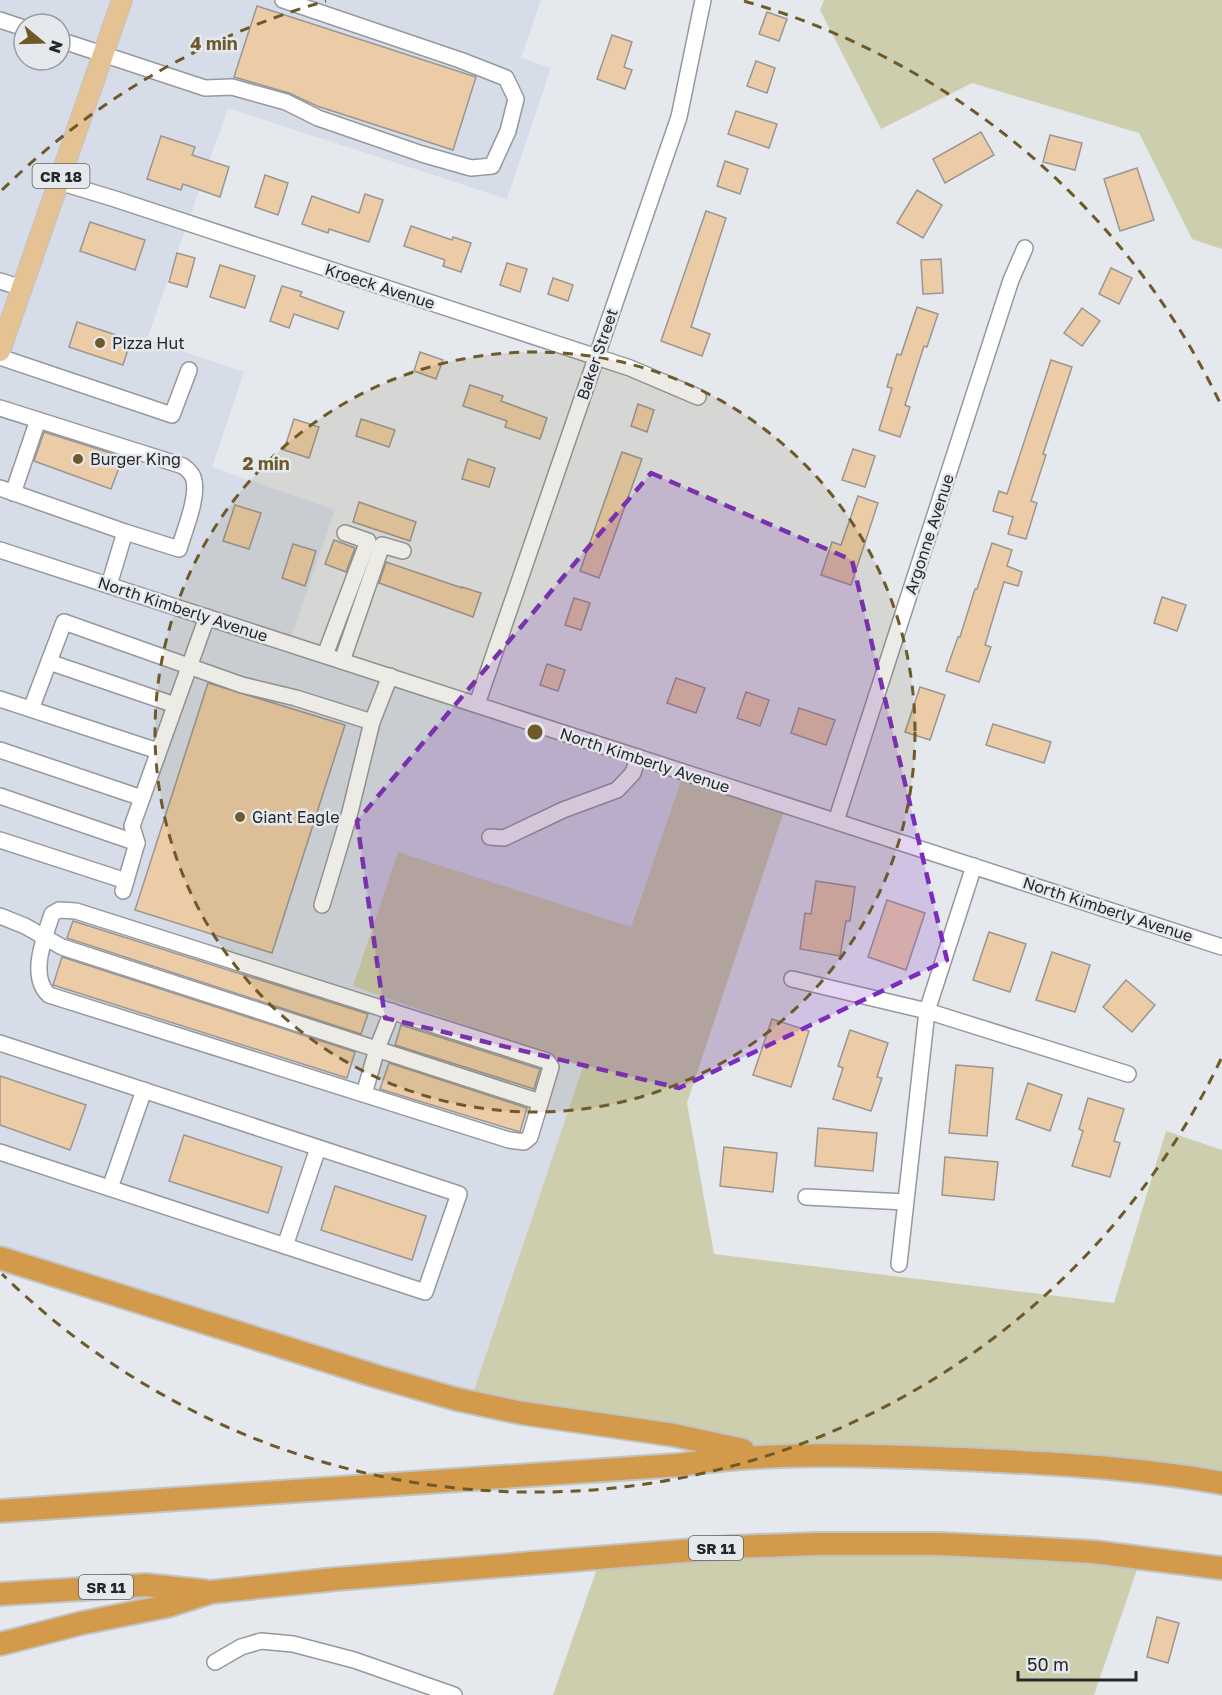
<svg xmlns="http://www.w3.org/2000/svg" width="1222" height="1695" font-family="'Golos Text',sans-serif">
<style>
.built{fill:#d6dde9;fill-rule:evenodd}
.green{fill:#cccead}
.building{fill:#eccca7;stroke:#9a9692;stroke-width:1.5}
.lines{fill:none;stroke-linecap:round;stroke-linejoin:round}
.minor-casing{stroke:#95989d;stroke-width:18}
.major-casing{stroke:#c2c3c3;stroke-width:22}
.highway-casing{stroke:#c2c3c3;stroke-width:26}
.minor{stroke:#fff;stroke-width:15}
.major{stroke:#e5c293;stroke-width:20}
.highway{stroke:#d49a4b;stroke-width:22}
.marked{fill:#7b2cbf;fill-opacity:0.2;stroke:#7b2cbf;stroke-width:4.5;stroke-dasharray:12 8;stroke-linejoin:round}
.ring{fill:none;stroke:#6e5928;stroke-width:3;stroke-dasharray:10 8}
.poi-dot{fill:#6e5928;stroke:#e5e8ed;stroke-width:2}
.labels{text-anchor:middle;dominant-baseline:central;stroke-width:5;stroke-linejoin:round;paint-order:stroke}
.shield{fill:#e5e8ed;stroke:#5f6164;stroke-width:1.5}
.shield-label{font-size:15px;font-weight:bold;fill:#262729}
.street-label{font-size:16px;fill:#262729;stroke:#e5e8ed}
.poi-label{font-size:16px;fill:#262729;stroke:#e5e8ed;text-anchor:start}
.centre{fill:#6e5928;stroke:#e5e8ed;stroke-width:3}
.ring-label{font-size:18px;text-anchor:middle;font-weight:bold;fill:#6e5928;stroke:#e5e8ed;stroke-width:5;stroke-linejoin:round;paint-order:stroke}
</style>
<rect width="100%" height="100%" fill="#e5e8ed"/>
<path class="built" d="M 0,0 L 541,0 L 521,58 L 551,68 L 507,199 L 228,108 L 147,339 L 244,372 L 212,467 L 335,510 L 289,643 L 684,772 L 470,1402 L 0,1258 ZM 24,24 L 60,24 L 60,60 L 24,60 Z"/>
<g class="green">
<path d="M 824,0 L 1222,0 L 1222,249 L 1192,239 L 1139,133 L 972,83 L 881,129 L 820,10 Z"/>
<path d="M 684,772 L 786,805 L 687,1103 L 714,1254 L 1114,1303 L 1166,1131 L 1222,1150 L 1222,1483 L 765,1455 L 470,1402 L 583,1067 L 353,986 L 398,852 L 631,927 Z"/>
<path d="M 732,1547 L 1141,1558 L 1094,1695 L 553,1695 L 601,1557 Z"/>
</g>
<g class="building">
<path d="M 257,6 L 476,77 L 453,150 L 317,106 L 289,93 L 234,77 Z"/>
<path d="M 767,12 L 787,19 L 779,41 L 759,34 Z"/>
<path d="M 612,35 L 632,42 L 624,67 L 632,70 L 625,89 L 597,79 Z"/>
<path d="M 756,61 L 775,68 L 767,93 L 747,86 Z"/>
<path d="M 736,111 L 777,124 L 769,148 L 728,134 Z"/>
<path d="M 981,132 L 994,155 L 945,183 L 933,159 Z"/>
<path d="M 1050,135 L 1082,143 L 1075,170 L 1043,162 Z"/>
<path d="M 161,136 L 195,147 L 192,155 L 229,167 L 220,197 L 183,184 L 181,190 L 147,179 Z"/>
<path d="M 725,161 L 748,169 L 740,194 L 717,186 Z"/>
<path d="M 1137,168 L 1154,220 L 1120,231 L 1104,179 Z"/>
<path d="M 265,175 L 288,183 L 278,215 L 255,207 Z"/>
<path d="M 917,190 L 942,205 L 923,238 L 897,223 Z"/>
<path d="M 365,194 L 383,200 L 369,242 L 329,229 L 328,233 L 302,224 L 312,196 L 359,213 Z"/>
<path d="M 706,211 L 726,218 L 691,327 L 710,334 L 702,356 L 661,341 Z"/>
<path d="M 90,222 L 145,240 L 135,270 L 80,251 Z"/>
<path d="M 411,226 L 452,240 L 453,237 L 471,243 L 461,272 L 443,266 L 445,260 L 404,246 Z"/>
<path d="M 177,253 L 195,258 L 187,287 L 169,282 Z"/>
<path d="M 941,259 L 943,293 L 923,294 L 921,260 Z"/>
<path d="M 507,263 L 527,269 L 520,292 L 500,285 Z"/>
<path d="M 220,265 L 255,276 L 245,308 L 210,297 Z"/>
<path d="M 1111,268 L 1132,278 L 1119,304 L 1099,294 Z"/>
<path d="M 553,278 L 573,285 L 568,301 L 548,294 Z"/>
<path d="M 282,286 L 302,292 L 300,296 L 344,312 L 338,329 L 294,314 L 289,328 L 270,321 Z"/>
<path d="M 917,307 L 938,314 L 927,347 L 924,346 L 905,405 L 910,407 L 900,437 L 879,430 L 892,388 L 887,387 L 897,354 L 901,355 Z"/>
<path d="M 1082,308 L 1100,321 L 1082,346 L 1064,333 Z"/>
<path d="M 77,322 L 131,340 L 123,365 L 69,347 Z"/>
<path d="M 420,352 L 443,360 L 436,379 L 414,371 Z"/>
<path d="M 1051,360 L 1072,367 L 1043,454 L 1046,455 L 1031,501 L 1037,503 L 1026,539 L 1008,534 L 1013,517 L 993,511 L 999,491 L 1007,494 Z"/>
<path d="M 470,385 L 503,396 L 501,401 L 547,418 L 540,439 L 505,427 L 507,421 L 463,406 Z"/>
<path d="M 638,404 L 654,410 L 647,432 L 631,426 Z"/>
<path d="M 294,419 L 319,427 L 309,458 L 284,450 Z"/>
<path d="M 361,419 L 395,430 L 389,447 L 356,436 Z"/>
<path d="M 44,432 L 123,457 L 111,489 L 34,461 Z"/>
<path d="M 853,449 L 875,456 L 865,487 L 842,480 Z"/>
<path d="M 622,452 L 642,459 L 599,578 L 580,571 Z"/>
<path d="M 468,459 L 495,468 L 489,487 L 462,479 Z"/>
<path d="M 858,496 L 878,503 L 851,585 L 821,575 L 832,542 L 841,545 Z"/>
<path d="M 359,502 L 416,522 L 410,541 L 353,522 Z"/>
<path d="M 235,505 L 261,513 L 249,549 L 223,541 Z"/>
<path d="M 334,540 L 355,548 L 346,572 L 325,564 Z"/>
<path d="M 992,543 L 1012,550 L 1007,566 L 1022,572 L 1018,586 L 1004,582 L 985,645 L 991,647 L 979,682 L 946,671 L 958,637 L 960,637 L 975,589 L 977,589 Z"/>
<path d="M 293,544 L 316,551 L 305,586 L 282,578 Z"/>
<path d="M 386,562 L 462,588 L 462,587 L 481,593 L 473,617 L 379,583 Z"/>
<path d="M 1162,597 L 1186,605 L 1177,631 L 1154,623 Z"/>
<path d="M 574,598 L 590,603 L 581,630 L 565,625 Z"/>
<path d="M 547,664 L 565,670 L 558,691 L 540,685 Z"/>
<path d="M 676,678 L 705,688 L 696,713 L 667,703 Z"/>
<path d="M 208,683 L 345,725 L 272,953 L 135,910 Z"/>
<path d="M 920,687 L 945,695 L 930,740 L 905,732 Z"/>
<path d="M 746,692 L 769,700 L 760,726 L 737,718 Z"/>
<path d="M 799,708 L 835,720 L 826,745 L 791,733 Z"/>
<path d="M 993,724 L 1051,742 L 1044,763 L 986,745 Z"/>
<path d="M 816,881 L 855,887 L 850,921 L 846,921 L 840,956 L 800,949 L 805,913 L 811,914 Z"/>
<path d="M 887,900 L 925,913 L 906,970 L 868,957 Z"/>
<path d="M 73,921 L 368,1014 L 361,1034 L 67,938 Z"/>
<path d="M 989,932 L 1026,944 L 1010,992 L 973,980 Z"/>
<path d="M 1052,952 L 1090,965 L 1075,1012 L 1036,1000 Z"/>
<path d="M 62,957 L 355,1052 L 347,1078 L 53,985 Z"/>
<path d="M 1126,980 L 1155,1005 L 1132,1032 L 1103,1007 Z"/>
<path d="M 772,1019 L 809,1031 L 791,1087 L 753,1075 Z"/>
<path d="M 401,1025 L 540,1069 L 534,1089 L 395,1045 Z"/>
<path d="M 850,1030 L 888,1043 L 877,1077 L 882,1078 L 871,1111 L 833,1099 L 843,1068 L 838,1066 Z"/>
<path d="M 389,1063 L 527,1108 L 520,1132 L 380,1089 Z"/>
<path d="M 956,1065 L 993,1068 L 987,1136 L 949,1133 Z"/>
<path d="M 0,1076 L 86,1105 L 70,1150 L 0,1125 Z"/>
<path d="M 1028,1083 L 1062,1095 L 1050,1131 L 1016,1119 Z"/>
<path d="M 1088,1098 L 1124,1109 L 1114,1141 L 1120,1143 L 1110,1177 L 1072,1166 L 1083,1131 L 1079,1129 Z"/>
<path d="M 818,1128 L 877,1133 L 873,1171 L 815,1166 Z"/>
<path d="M 184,1135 L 282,1167 L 268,1213 L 169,1181 Z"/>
<path d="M 724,1147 L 777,1153 L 773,1192 L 720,1186 Z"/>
<path d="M 945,1157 L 998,1162 L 994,1200 L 942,1195 Z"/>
<path d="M 335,1186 L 426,1216 L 412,1260 L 321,1230 Z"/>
<path d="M 1157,1617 L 1179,1623 L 1168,1663 L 1147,1657 Z"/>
</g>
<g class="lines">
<defs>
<g id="minor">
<path d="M 0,20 L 24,28"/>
<path d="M 60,40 L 205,88 L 232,87 L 286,102 L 318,118 L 422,154 L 471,168 L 492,166 L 508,131 L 516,99 L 506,78 L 460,60 L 283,0"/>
<path d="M 59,182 L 115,199 L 630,368 L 698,397"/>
<path d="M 0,281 L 22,288"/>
<path d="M 0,357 L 172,415 L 189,370"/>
<path d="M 0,408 L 183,466 C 187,469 191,472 193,477 C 200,495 184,531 179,549 L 125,532 L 0,488"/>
<path d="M 13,493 L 38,420"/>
<path d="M 0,550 L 1222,947"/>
<path d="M 109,585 L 125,532"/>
<path d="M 325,655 L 368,541 L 345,533"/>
<path d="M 342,661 L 382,545 L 403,551"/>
<path d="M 49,662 L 175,705"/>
<path d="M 0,699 L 158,751"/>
<path d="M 477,704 L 679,117 L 703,0"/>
<path d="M 31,709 L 64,622 L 242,685 L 296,698 L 372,722"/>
<path d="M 0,750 L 142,798"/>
<path d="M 0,796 L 137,843"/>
<path d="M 836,821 L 1011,280 L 1025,248"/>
<path d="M 490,837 L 504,838 L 563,810 L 617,790 L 633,773 L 638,757"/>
<path d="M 0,840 L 126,881"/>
<path d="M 123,891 L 137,843 L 132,826 L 207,617"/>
<path d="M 322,905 L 350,812 L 372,722 L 390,676"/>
<path d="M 59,910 L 76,911 L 547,1061 L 551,1067 L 530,1137 L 524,1142 L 509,1140 L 49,995 C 28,976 45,937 52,914 Z"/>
<path d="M 0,916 L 25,926 L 62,947 L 540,1102"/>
<path d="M 792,979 L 927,1011 L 1128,1074"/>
<path d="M 0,1043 L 459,1194 L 425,1292 L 0,1152"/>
<path d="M 364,1094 L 377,1049 L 392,1011"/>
<path d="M 110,1188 L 144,1090"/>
<path d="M 806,1197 L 905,1202"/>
<path d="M 285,1246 L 318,1148"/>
<path d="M 899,1264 L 927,1011 L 974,866"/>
<path d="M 215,1662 L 241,1647 L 261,1641 L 293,1644 L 354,1660 L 454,1695"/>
</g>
<path id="major" d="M 0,351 L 122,0"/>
<g id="highway">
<path d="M 0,1258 L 379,1377 L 456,1399 L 522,1413 L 674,1435 L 743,1450"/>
<path d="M 0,1511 L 678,1465 C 771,1451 866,1455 960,1459 C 1047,1463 1135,1467 1222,1483"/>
<path d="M 0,1594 L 146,1585 L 204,1591"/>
<path d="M 0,1644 L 82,1623 L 167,1606 L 211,1592 L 336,1579 L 732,1547 L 816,1544 L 939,1544 L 1024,1548 L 1094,1552 L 1222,1568"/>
</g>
</defs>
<use href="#minor" class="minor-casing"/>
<use href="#major" class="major-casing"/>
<use href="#highway" class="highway-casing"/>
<use href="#minor" class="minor"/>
<use href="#major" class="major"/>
<use href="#highway" class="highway"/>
</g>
<path class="marked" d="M 651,473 L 852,560 L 947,960 L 679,1088 L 385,1018 L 357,821 Z"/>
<circle cx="535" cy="732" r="380" fill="#6e5928" fill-opacity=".12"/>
<g class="ring">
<circle cx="535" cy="732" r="380"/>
<path d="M1221 1059A760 760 0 0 1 2 1274M2 190A760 760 0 0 1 326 1M744 1A760 760 0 0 1 1221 405"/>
</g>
<g class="poi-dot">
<circle cx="100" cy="343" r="6"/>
<circle cx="78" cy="459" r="6"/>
<circle cx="240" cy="817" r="6"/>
</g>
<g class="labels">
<g class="shield">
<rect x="32.5" y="164" width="57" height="24" rx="4.5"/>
<rect x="689" y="1536" width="54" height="24" rx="4.5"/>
<rect x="79" y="1575" width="54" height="24" rx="4.5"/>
</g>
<g class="shield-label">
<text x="61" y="176">CR 18</text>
<text x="716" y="1548">SR 11</text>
<text x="106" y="1587">SR 11</text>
</g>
<g class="street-label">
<text transform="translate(380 286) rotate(18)">Kroeck Avenue</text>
<text transform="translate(597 354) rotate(-71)">Baker Street</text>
<text transform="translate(929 534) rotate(-72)">Argonne Avenue</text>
<text transform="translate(183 609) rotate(18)">North Kimberly Avenue</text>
<text transform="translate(645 760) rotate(18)">North Kimberly Avenue</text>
<text transform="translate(1108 909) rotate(18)">North Kimberly Avenue</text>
</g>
<g class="poi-label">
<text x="112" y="343">Pizza Hut</text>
<text x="90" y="459">Burger King</text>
<text x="252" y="817">Giant Eagle</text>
</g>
</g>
<circle cx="535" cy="732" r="9" class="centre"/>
<g class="ring-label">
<text x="214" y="50">4 min</text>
<text x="266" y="470">2 min</text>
</g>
<g transform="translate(42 42) rotate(109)"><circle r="28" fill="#e5e8ed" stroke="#999b9f" stroke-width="1.5"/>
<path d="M0-4.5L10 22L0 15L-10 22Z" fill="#6e5928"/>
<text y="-9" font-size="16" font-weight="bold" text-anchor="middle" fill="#262729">N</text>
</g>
<path d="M1018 1671v9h118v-9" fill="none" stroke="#262729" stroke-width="3"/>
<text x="1027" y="1671" font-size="18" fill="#262729" stroke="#e5e8ed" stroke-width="4.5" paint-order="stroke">50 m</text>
</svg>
